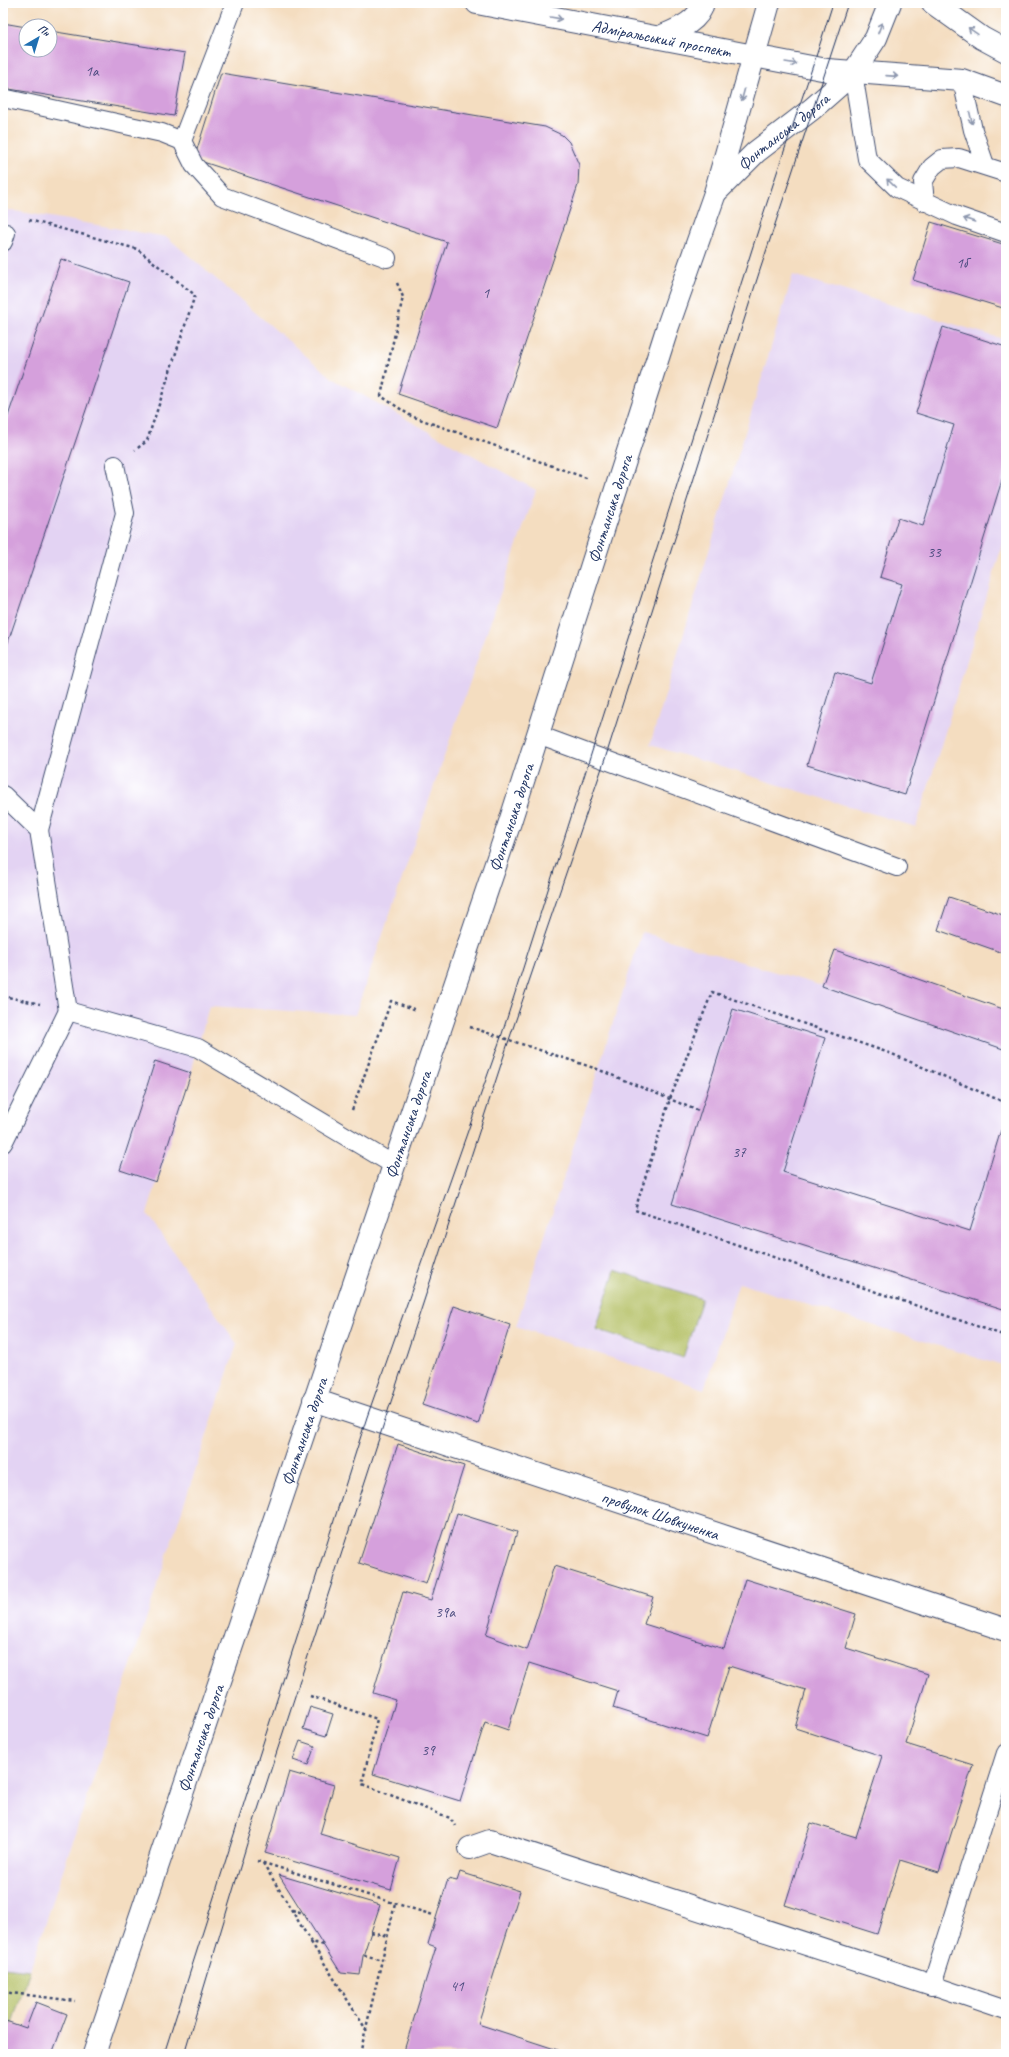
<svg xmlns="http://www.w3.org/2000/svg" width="1009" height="2057" font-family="Caveat,sans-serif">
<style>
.built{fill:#e3d3f3}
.green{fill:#b1bd5f;stroke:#66765e}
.building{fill:#d5a0dc}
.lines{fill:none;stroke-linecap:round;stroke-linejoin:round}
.lane-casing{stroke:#3c496d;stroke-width:20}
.street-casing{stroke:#3c496d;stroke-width:24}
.secondary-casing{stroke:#3c496d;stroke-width:24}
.path{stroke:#3c496d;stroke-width:2.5;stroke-dasharray:3 3;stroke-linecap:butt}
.lane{stroke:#fff;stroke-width:18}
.street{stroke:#fff;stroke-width:22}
.secondary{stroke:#fff;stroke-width:22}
.tram{stroke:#1b2f5e;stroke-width:1}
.oneway{stroke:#8d97ae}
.labels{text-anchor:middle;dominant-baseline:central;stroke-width:4;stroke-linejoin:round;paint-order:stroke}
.number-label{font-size:15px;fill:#4a4b7e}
.street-label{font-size:17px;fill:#1b2f5e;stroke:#fff}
</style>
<rect width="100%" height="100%" fill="#fff"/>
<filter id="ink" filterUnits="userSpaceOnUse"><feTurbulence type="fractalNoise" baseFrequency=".025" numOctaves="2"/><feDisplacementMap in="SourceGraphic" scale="8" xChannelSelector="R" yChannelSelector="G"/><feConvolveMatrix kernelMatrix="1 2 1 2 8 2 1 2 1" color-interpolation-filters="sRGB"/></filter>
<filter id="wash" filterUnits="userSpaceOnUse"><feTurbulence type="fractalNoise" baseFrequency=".012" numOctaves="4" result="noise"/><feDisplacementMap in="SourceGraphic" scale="16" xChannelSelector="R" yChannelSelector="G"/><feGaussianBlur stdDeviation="0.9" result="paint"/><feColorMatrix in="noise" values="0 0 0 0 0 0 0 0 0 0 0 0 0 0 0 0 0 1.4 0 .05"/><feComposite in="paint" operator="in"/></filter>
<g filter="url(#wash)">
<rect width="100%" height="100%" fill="#f4ddc0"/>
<g class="built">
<path d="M 3,209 L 167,237 L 333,379 L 536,490 L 355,1015 L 209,1006 L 191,1073 L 147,1214 L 237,1344 L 30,1970 L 3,1967 Z"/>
<path d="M 793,275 L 1006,340 L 1006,533 L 916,827 L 650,745 Z"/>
<path d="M 642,932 L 822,986 L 1006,1050 L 1006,1367 L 739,1283 L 704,1389 L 516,1326 Z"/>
</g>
<g class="green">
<path d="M 615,1270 L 702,1299 L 683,1358 L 596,1329 Z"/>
<path d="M 3,1967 L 30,1970 L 12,2023 L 3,2020 Z"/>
</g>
<g id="blocks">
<g class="building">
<path d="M 3,23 L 26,27 L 26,50 L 50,50 L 50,31 L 185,53 L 174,116 L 3,88 Z"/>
<path d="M 221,73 L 545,127 L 562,135 L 569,142 L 579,165 L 578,185 L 497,428 L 398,394 L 447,242 L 194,159 Z"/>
<path d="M 931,222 L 1006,245 L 1006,309 L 913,280 Z"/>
<path d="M 61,259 L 129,282 L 5,651 L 3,650 L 3,431 Z"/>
<path d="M 943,327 L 1006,347 L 1006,467 L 905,795 L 807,765 L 835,672 L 871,683 L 902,584 L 880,577 L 898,518 L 923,526 L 954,425 L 916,413 Z"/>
<path d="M 949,897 L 1006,916 L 1006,954 L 938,930 Z"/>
<path d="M 835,950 L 1006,1010 L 1006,1050 L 822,986 Z"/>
<path d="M 733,1009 L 825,1038 L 783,1172 L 970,1231 L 1001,1130 L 1006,1131 L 1006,1300 L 1003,1309 L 672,1204 Z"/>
<path d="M 155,1061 L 191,1073 L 156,1182 L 120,1170 Z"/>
<path d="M 454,1306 L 510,1325 L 478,1424 L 422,1405 Z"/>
<path d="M 398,1444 L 464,1466 L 426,1584 L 359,1563 Z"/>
<path d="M 457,1513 L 517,1532 L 486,1635 L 527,1650 L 554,1566 L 653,1597 L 644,1624 L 724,1649 L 745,1579 L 856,1614 L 846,1648 L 928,1674 L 906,1744 L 973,1765 L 939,1872 L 900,1860 L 877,1934 L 785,1905 L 811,1823 L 856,1837 L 882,1756 L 795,1728 L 806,1690 L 729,1666 L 707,1738 L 613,1708 L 618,1691 L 529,1663 L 508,1730 L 485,1722 L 460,1801 L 373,1774 L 396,1700 L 373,1693 L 403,1592 L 431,1600 Z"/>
<path d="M 310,1707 L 333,1714 L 326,1736 L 303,1729 Z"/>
<path d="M 300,1741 L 315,1746 L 308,1765 L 293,1760 Z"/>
<path d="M 289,1772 L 334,1785 L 320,1834 L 400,1858 L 391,1890 L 265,1853 Z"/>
<path d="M 460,1872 L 520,1891 L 478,2024 L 570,2054 L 403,2054 L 436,1947 L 428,1944 L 448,1879 L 457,1881 Z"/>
<path d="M 279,1875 L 380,1905 L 363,1956 L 360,1975 L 341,1973 Z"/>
<path d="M 36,2002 L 67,2014 L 52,2054 L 3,2054 L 3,2020 L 26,2028 Z"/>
</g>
</g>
</g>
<g filter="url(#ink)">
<use href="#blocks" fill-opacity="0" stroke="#3c496d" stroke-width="1"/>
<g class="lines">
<defs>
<g id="lane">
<path d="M 853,73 L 867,159 L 897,188 L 957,216 L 1006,233"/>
<path d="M 962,80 L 973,130 L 985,165"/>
<path d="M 3,98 L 162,133 L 182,141 L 194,165 L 222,196 L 387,258"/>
<path d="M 182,141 L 235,3"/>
<path d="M 925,202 L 923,182 L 932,167 L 942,159 L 959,158 L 1006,173"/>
<path d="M 3,242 L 6,233"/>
<path d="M 538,735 L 897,867"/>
<path d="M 3,795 L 39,830 L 68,1011 L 198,1048 L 394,1165"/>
<path d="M 39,830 L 125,513 L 115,465"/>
<path d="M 3,1143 L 68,1011"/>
<path d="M 1006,1753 L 932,1985 L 1006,2010"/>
</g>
<g id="street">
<path id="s1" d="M 314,1400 L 1006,1630"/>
<path d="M 470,1848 L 490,1841 L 932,1985"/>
</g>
<g id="secondary">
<path id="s2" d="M 477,3 L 827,70 L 962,80 L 1006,96"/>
<path d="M 933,3 L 982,38 L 1006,51"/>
<path d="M 660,37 C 676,30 699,22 703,3"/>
<path id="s3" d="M 717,191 L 756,152 L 812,109 L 853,73 L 876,38 L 890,3"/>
<path id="s4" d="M 94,2054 L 510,822 L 668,326 L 715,193 L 769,3"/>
</g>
</defs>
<use href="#lane" class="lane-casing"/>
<use href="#street" class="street-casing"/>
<use href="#secondary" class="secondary-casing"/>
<g class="path">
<path d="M 29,220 L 137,249 L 195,295 L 147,441 L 135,450"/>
<path d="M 397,283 L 403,297 L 381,396 L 411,416 L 589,479"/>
<path d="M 3,996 L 40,1004"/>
<path d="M 470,1027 L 597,1069 L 701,1112"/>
<path d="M 1006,1103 L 892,1054 L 712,992 L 670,1099 L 635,1210 L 1003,1335 L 1006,1334"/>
<path d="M 352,1110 L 391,1001 L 417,1010"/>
<path d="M 1003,1334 L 1006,1325"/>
<path d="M 310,1696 L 377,1719 L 362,1784 L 450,1818 L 455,1826"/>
<path d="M 257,1861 L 433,1915"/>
<path d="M 263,1863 L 311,1942 L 324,1945"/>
<path d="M 292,1910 L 304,1913"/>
<path d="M 371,1932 L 388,1936"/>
<path d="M 311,1942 L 367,2031"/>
<path d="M 364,1955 L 382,1960"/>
<path d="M 3,1992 L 75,2001"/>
<path d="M 360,2054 L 395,1904"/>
</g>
<use href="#lane" class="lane"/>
<use href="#street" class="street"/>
<use href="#secondary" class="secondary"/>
<g class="tram">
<path d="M 164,2054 L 367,1417 L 501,1037 L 762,218 C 785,146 811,75 833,3"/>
<path d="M 184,2054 L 249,1837 L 509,1040 L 605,759 L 759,273 L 848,3"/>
</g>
</g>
<defs><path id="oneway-shaft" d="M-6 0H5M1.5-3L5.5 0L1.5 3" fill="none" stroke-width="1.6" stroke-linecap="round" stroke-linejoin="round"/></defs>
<g class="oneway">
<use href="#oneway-shaft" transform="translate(556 18) rotate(10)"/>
<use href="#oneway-shaft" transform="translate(880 28) rotate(-69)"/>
<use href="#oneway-shaft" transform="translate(973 31) rotate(-145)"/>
<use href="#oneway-shaft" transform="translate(791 63) rotate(9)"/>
<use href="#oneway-shaft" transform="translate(892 76) rotate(4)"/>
<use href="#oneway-shaft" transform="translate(743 95) rotate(105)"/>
<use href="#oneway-shaft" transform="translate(971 118) rotate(77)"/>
<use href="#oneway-shaft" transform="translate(891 183) rotate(-136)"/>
<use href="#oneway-shaft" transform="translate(969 220) rotate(-161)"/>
</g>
</g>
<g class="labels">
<g class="number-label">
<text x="92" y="71">1а</text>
<text x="962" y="263">1б</text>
<text x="486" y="293">1</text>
<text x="934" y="552">33</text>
<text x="739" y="1152">37</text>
<text x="445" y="1612">39а</text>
<text x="428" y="1750">39</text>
<text x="457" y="1986">41</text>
</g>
<g class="street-label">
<text stroke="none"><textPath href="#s2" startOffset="188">Адміральський проспект</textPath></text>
<text stroke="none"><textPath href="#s3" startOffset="89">Фонтанська дорога</textPath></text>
<text stroke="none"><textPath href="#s4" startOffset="1629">Фонтанська дорога</textPath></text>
<text stroke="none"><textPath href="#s4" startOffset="1305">Фонтанська дорога</textPath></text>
<text stroke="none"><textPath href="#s4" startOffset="981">Фонтанська дорога</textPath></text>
<text stroke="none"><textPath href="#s4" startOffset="657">Фонтанська дорога</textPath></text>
<text stroke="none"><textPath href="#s1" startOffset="365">провулок Шовкуненка</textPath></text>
<text stroke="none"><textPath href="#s4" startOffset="333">Фонтанська дорога</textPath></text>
</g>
</g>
<rect width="1009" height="2057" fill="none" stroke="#fff" stroke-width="16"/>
<g transform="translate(38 38) rotate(38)"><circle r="19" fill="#ffffff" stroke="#a4acbf"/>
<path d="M0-3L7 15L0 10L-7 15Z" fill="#1f6fb2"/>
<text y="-6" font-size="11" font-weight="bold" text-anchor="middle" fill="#1b2f5e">Пн</text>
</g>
</svg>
